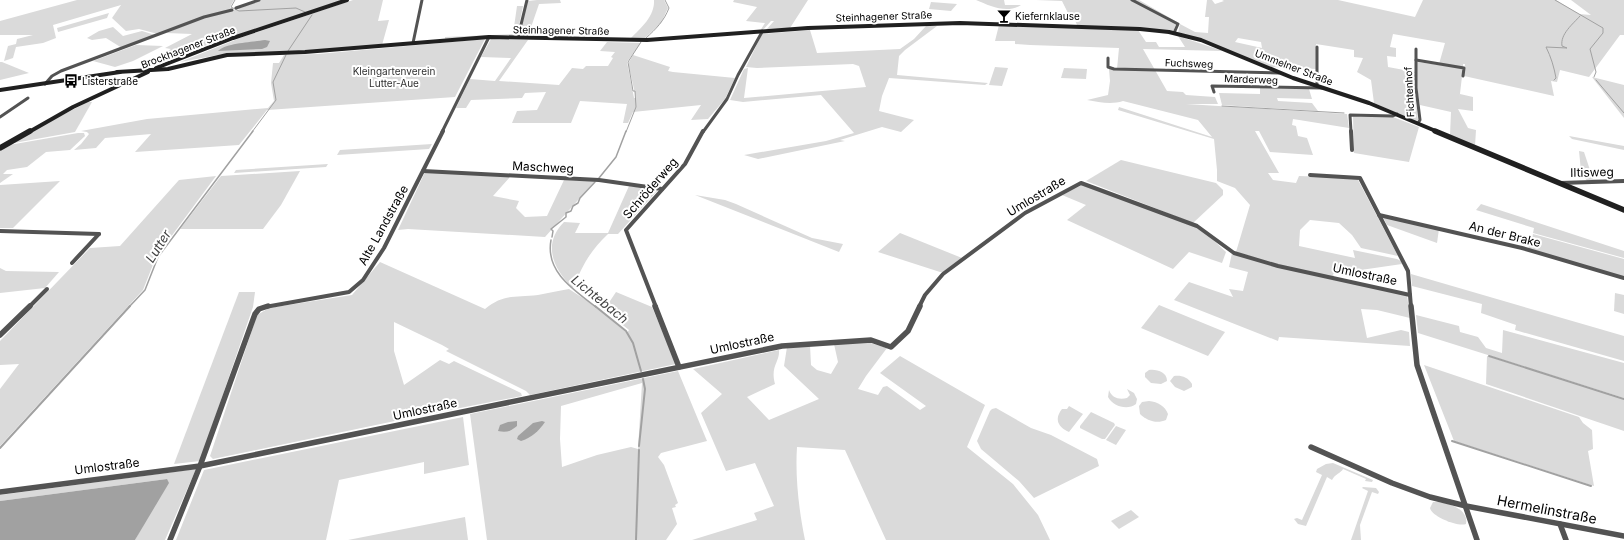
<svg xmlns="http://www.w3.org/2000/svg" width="1624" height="540" font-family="Inter,sans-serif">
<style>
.green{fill:#dadada;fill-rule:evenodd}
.water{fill:#a1a1a1}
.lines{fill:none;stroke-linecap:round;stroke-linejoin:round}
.stream-far2{stroke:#a1a1a1;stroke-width:1}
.stream-far1{stroke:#a1a1a1;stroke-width:1.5}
.stream{stroke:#a1a1a1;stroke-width:2}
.street-far2{stroke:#535353;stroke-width:3}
.street-far1{stroke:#535353;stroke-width:4}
.street{stroke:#535353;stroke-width:5.5}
.secondary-far1{stroke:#202020;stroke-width:4}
.secondary{stroke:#202020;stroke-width:5.5}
.labels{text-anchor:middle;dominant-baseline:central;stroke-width:4;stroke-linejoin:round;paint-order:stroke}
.far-street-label{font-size:10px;fill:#000;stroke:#fff}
.far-poi-label{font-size:10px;fill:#000;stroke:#fff;text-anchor:start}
.far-park-label{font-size:10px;fill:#313131;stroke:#fff}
.street-label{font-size:12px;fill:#000;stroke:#fff}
.water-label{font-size:13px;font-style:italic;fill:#424242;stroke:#fff}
.near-street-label{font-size:14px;fill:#000;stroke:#fff}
</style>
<rect width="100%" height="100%" fill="#fff"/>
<g class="green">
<path d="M 77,0 L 234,0 L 230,7 L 232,9 L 158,34 L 139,29 L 126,31 L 112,18 L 121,5 L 53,25 L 56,38 L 43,43 L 16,47 L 13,58 L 4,61 L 8,46 L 16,44 L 17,39 L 33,35 L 0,35 L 0,21 Z"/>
<path d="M 261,0 L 343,0 L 212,44 L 210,44 L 173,57 L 159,56 L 171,49 L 165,48 L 192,34 L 166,33 L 205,17 L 233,10 L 240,10 L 237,9 Z"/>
<path d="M 353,0 L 383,0 L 378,21 L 389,20 L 382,45 L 322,50 L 229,53 L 180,62 L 240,38 Z"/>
<path d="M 537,0 L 560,0 L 561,3 L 539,4 L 528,36 L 523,35 C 521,27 524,10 528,1 Z"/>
<path d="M 654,0 L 664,0 L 668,8 L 661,23 L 644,39 L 630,39 C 641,28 655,16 654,0 Z"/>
<path d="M 734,0 L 808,0 L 790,28 L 766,30 L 774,21 L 771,21 L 763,30 L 760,31 L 765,23 L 746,21 L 757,7 L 733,2 Z"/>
<path d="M 976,0 L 1004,0 L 1005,5 L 1021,5 C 1007,14 990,6 976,0 Z"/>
<path d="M 1036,0 L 1139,0 L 1177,22 L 1173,32 L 1077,25 L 1072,13 L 1068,13 L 1062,1 Z"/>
<path d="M 1207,0 L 1212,0 L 1215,4 L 1224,1 L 1222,0 L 1338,0 L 1415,17 L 1423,0 L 1556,0 L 1579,14 L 1591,15 L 1571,0 L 1624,0 L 1624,35 L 1620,35 L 1589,77 L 1560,70 L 1557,82 L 1551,81 L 1554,96 L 1464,76 L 1465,64 L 1463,64 L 1463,68 L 1439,64 L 1445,43 L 1393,34 L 1390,47 L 1396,48 L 1396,57 L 1387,56 L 1388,67 L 1415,72 L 1414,87 L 1418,120 L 1416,121 L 1374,103 L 1371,80 L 1357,72 L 1363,58 L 1354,57 L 1354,50 L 1316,44 L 1317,69 L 1269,67 L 1178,33 L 1180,24 L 1195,32 L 1208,33 L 1209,17 L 1205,17 ZM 1238,38 L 1261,42 L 1262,48 L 1235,42 Z"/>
<path d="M 931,2 L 957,4 L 951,11 L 929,9 Z"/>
<path d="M 517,6 L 523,6 L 517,35 L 445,39 L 445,37 L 513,34 Z"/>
<path d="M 109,13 L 107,18 L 58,32 L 57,28 Z"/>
<path d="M 999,25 L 1138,30 L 1146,42 L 1156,42 L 1159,47 L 1185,47 L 1178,36 L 1223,51 L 1143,49 L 1167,91 L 1183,92 L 1186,95 L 1215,97 L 1218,104 L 1186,104 L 1347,114 L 1349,128 L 1293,119 L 1292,125 L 1296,126 L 1298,136 L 1307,138 L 1313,155 L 1270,152 L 1259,131 L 1255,131 L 1279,173 L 1268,173 L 1273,180 L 1296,183 L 1299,176 L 1357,178 L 1398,256 L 1361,248 L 1352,235 L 1339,223 L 1310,220 L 1300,230 L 1299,246 L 1355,258 L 1353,250 L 1397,259 L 1401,261 L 1402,264 L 1333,274 L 1334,277 L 1275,264 L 1236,252 L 1250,205 L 1235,188 L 1217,181 L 1217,170 L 1214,139 L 1118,110 L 1119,107 L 1212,137 L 1198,120 L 1123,101 C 1111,105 1099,102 1087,100 L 1108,95 L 1110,81 L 1109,69 L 1117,69 L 1119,48 L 1030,45 L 1015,44 L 1015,41 L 995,41 Z"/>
<path d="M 926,26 L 937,26 L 905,50 L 899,56 L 897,75 L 988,83 L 985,85 L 889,78 L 882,96 L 879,111 L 914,120 L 901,132 L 882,127 L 840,140 L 845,141 L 758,159 L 744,155 L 826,141 L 854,133 L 821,95 L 743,102 L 730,100 L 744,69 L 748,68 L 744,98 L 866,87 L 859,66 L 853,64 L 757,68 L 746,67 L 762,34 L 810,30 L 817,53 L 900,49 L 914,39 Z"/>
<path d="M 113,27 L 123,36 L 142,31 L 155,35 L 122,48 L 106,38 L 92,40 L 87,38 L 99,31 Z"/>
<path d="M 485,39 L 455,97 L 267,110 L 239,145 L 135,152 L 151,134 L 105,138 L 96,148 L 74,150 L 81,144 L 89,134 L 87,132 L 81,131 L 147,119 L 268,108 L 274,101 L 271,83 L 273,63 L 279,63 L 284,55 L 318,54 Z"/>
<path d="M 491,39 L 528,40 L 499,81 L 559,85 L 572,68 L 583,69 L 586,66 L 608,66 L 613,58 L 611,57 L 615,52 L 600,51 L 607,42 L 641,43 L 627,62 L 634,98 L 636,98 L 629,67 L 629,62 L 633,55 L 670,67 L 668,71 L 673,72 L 735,78 L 725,99 L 708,119 L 691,120 L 701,105 L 633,112 L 628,123 L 623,123 L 627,104 L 580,101 L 571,123 L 512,123 L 517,111 L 537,110 L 546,92 L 525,93 L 522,98 L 471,100 L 466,108 L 456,108 L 470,79 L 495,81 L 511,58 L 481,57 Z"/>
<path d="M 136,45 L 163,46 L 133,61 L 115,67 L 93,61 Z"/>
<path d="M 0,62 L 2,62 L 29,73 L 0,80 Z"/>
<path d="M 1417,62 L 1463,68 L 1459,102 L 1460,94 L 1473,97 L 1473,111 L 1458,109 L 1468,128 L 1476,130 L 1475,146 L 1450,135 L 1451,112 L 1420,105 L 1417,88 Z"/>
<path d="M 995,67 L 1008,68 L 1002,86 L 989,85 Z"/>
<path d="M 1064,68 L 1087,69 L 1086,79 L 1061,78 Z"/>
<path d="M 1592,77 L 1624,85 L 1624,118 Z"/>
<path d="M 1260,88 L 1309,89 L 1312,99 L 1277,98 L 1278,101 L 1312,103 L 1318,111 L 1222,105 L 1219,93 L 1260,94 Z"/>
<path d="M 88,102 L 92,102 L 75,132 L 14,143 L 39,127 Z"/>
<path d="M 1353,116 L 1393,117 L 1419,127 L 1409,162 L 1354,153 Z"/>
<path d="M 78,133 L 84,133 L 85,136 L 70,150 L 46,152 L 27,167 L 7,170 L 3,174 L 13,174 L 0,183 L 0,151 L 9,145 Z"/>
<path d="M 1569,136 L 1624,146 L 1624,150 L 1572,139 Z"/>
<path d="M 432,144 L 429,149 L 337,155 L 340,150 Z"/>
<path d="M 1579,151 L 1584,152 L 1593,179 L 1624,179 L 1587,181 L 1581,171 Z"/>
<path d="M 1121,160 L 1216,183 L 1223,190 L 1223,195 L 1193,223 L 1086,181 Z"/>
<path d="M 328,164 L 326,167 L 234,173 L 236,170 Z"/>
<path d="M 300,171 L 281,205 L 263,229 L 180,229 L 221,176 Z"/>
<path d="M 425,172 L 510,177 L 493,196 L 519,201 L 516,208 L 525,217 L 547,216 L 564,180 L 595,181 L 545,237 L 408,229 L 398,230 Z"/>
<path d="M 216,176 L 156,257 L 143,290 L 0,446 L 0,389 L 19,364 L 0,365 L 0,341 L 90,248 L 120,246 L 179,180 Z"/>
<path d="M 60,181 L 13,228 L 0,228 L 0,185 Z"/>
<path d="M 1082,185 L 1192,225 L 1207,234 L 1226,252 L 1222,263 L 1189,252 L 1173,269 L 1067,220 L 1086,205 L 1062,195 Z"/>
<path d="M 629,186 L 658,190 L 618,234 L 608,234 C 589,252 583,265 573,288 C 553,269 542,244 564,222 L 580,223 L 575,233 L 608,233 Z"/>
<path d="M 695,195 L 725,200 L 736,204 L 812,238 L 843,244 L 839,252 Z"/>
<path d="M 1481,204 L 1624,251 L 1624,258 L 1533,233 L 1534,228 L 1476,210 Z"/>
<path d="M 1383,217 L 1439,229 L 1437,243 L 1387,225 Z"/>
<path d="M 900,233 L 962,258 L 943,272 L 940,272 L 878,252 Z"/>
<path d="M 1533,234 L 1624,259 L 1624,277 L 1528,249 Z"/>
<path d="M 1232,253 L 1407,295 L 1410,318 L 1377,310 L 1361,309 L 1367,338 L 1401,330 L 1409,332 L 1410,346 L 1279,337 L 1278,341 L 1174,300 L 1189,282 L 1233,297 L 1229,289 L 1243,291 L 1248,272 L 1229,267 Z"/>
<path d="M 380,262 L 485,309 C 504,293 515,298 538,295 C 548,293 558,291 569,289 L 595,306 L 627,333 L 629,330 L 604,310 L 616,292 L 652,307 L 676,364 L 530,395 L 526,391 L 446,351 L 449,349 L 442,345 L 394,322 L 394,351 L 404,385 L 440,360 L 449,364 L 454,361 L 521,393 L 522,396 L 414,417 L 213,459 L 210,456 L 257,315 L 269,308 L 352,295 Z"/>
<path d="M 0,268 L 6,271 L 59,272 L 45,288 L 0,293 Z"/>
<path d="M 1411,274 L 1624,336 L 1624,361 L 1515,330 L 1516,325 L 1481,313 L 1482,304 L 1412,286 Z"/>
<path d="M 239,292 L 255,292 L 253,307 L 200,461 L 174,464 Z"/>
<path d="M 1615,293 L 1624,295 L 1624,314 L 1614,311 Z"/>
<path d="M 1159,305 L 1225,332 L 1208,356 L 1141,328 Z"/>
<path d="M 1416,315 L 1459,326 L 1460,332 L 1478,337 L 1486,348 L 1502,353 L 1503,330 L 1624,363 L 1624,398 L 1418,333 Z"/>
<path d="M 867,342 L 887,348 L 866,376 L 858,389 L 878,395 L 883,387 L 887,386 L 920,410 L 926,406 L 880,373 L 900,356 L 985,405 L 967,447 L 1013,484 L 1038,515 L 1050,540 L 886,540 L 845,450 L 797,447 C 795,477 799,511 805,540 L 692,540 L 757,520 L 754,513 L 774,506 L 755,463 L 726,471 L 701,413 L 722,394 L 693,369 L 779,350 C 780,362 770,366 775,384 L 747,397 L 769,420 L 819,399 L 784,366 L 787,347 L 810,345 L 811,365 L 817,370 L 831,374 L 838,362 L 834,344 Z"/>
<path d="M 1487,356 L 1624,399 L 1624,431 L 1486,384 Z"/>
<path d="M 1424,365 L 1579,417 L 1583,423 L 1592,430 L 1593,449 L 1588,451 L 1594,486 L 1454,441 Z"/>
<path d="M 1149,370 C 1157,369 1167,372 1167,381 L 1161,384 L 1151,383 L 1145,377 L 1145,373 Z"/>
<path d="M 678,371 L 707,441 L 661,453 L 658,457 L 664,465 L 678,503 L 675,505 L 676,507 L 672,508 L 677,524 L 666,540 L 487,540 L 470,414 ZM 642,383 L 638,449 L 631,447 L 597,455 L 562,467 L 560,439 L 561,406 Z"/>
<path d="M 1174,376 C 1181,375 1188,377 1192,384 L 1192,387 L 1184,391 L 1175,387 L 1170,381 Z"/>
<path d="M 1127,389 L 1134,393 L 1137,399 L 1136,404 C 1127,411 1113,406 1108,397 L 1109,390 C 1112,398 1119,400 1127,398 L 1130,395 Z"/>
<path d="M 1149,401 C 1158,402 1165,406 1168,414 L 1166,420 C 1157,424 1147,421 1140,414 L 1139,406 L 1142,402 Z"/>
<path d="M 1069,406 L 1083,414 L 1069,432 C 1058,427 1054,419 1062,409 L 1067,409 Z"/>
<path d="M 996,408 L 1031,428 L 1051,435 L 1097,459 L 1099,466 L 1034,498 L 1019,481 L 981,449 L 977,441 L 990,411 L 992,409 Z"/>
<path d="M 1091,412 L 1114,423 L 1115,425 L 1105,439 L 1102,439 L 1080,428 L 1080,426 Z"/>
<path d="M 463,417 L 469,465 L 424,474 L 424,462 L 339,480 L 326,540 L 176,540 L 204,470 Z"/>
<path d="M 1116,426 L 1126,430 L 1116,445 L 1106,440 Z"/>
<path d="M 1333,463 L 1373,480 L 1372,482 L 1365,481 L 1366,479 L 1343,469 C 1341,473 1335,474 1332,480 L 1327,477 L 1306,526 L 1298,524 L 1294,519 L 1297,518 L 1302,520 L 1322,475 L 1316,472 L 1317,469 L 1326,464 Z"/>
<path d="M 196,469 L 165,540 L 135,540 L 167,479 L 0,501 L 0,495 Z"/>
<path d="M 1363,487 L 1376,488 L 1379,492 L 1378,494 L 1372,492 L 1360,525 L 1361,540 L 1351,540 L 1368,491 L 1362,488 Z"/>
<path d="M 1433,502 C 1445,501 1469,508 1466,524 C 1458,527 1432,517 1430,508 Z"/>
<path d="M 1131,510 L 1139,517 L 1119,529 L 1111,521 Z"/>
<path d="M 465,517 L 468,540 L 348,540 Z"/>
</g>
<g class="water">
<path d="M 265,40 L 270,41 L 267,47 L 262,49 L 218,51 C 225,43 253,42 265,40 Z"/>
<path d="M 517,421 L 517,426 C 511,431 507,433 498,431 L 500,425 L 508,422 Z"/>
<path d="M 542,421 L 545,422 C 539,431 531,438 521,441 L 517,439 L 518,436 L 533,423 Z"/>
<path d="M 167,479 L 169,483 L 135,540 L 0,540 L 0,501 Z"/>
</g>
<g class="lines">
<g class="stream-far2">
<path d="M 235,0 L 231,7 L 239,11 L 296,8 L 305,12"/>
<path d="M 1555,0 L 1603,28 L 1603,33 L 1590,49 L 1596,72 L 1594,77"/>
<path d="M 646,38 C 656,29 664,21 669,8 L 665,0"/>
<path d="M 288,51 L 312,15"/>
<path d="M 1554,80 L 1556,78 C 1554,67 1551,57 1546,47 L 1567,48 L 1562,46 C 1560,34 1573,24 1580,16"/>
<path d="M 1596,80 L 1624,113"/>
<path d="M 1222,106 L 1344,113"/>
<path d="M 252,132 L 276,100 L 273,82 L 286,55"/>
<path d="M 626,132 L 636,107 L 635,91 L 633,91 L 628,62 L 641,42"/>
</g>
<g class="stream-far1">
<path d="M 599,178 L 616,157 L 626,131"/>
<path d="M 552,237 L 553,231 L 551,229 L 566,217 L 566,213 L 571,211 L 573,206 L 578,203 L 580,198 L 595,182"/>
<path d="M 551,240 C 545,272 574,290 596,307"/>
<path d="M 129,307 L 145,290 L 158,257 L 253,131"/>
</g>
<g class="stream">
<path d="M 595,306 L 626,331 L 633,343 L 641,371"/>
<path d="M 1489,356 L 1624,399"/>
<path d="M 1452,441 L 1591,486"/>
<path d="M 639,446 L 645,389 L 643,379"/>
<path d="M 0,448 L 130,306"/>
<path d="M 636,540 L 639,450"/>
</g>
<g class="street-far2">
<path d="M 1132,0 L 1178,24 L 1174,33"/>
<path d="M 236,8 L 259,0"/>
<path d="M 518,37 L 527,0"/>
<path d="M 413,43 L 422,0"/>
<path d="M 1317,47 L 1317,86"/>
<path d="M 1416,49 L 1416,88 L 1420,120 L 1418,123"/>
<path d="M 1108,58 L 1108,67 L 1114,69 L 1279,73"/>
<path d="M 1416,60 L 1464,68 L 1463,76"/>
<path d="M 45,84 L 52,76 L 61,71 L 204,17 L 232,10"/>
<path d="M 1214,92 L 1212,86 L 1322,88"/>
<path d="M 0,117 L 28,98"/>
<path d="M 442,132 L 489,37"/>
<path d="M 703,132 L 727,99 L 738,75 L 762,32"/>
<path d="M 1351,132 L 1350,115 L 1393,116 L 1397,114"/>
</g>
<g class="street-far1">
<path d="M 1351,131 L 1352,150"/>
<path d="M 423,171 L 599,180 L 662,189"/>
<path d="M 1310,175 L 1360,178 L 1408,271 L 1411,307"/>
<path d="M 1560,183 L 1624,181"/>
<path d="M 1379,215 L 1522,248 L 1624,278"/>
<path d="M 0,231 L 99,234"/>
<path d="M 72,263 L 99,234"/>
<path d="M 29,307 L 47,289"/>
<path d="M 265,307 L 349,292 L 363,280 L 384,248 L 443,131"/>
<path d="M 656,307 L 626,230 L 685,164 L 703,131"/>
<path d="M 919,307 L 925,295 L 943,274 L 1025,213 L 1081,183 L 1197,226 L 1234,253 L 1278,266 L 1410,295"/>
</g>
<g class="street">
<path d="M 655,306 L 679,367"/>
<path d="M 1411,306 L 1417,365 L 1477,540"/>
<path d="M 0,335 L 30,306"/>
<path d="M 1311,447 L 1392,483 L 1430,497 L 1466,506 L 1624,536"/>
<path d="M 0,492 L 200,466 L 782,346 L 871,340 L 891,347 L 908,331 L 920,306"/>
<path d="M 1560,524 L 1566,540"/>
<path d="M 170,540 L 200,466 L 255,314 L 259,309 L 268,306"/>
</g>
<g class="secondary-far1">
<path d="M 156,68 L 233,38 L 347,0"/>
<path d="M 117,72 L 168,69 L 227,55 L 305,52 L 489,37 L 647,40 L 808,28 L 960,23 L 1140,29 L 1169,32 L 1201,40 L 1293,78 L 1369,103 L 1438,132"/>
<path d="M 0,90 L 120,72"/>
<path d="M 29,132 L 73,107 L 148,72"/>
</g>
<g class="secondary">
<path d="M 1435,131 L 1624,210"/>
<path d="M 0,148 L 30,131"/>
</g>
</g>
<defs>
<symbol id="bar-bare" viewBox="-9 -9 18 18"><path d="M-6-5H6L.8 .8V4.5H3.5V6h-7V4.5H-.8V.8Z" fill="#000" stroke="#fff" stroke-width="2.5" paint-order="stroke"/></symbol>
<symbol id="bus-bare" viewBox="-9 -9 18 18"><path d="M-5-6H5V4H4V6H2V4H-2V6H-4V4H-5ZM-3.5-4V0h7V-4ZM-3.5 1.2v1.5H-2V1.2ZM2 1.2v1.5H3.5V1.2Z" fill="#000" stroke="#fff" stroke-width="2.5" paint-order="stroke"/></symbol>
</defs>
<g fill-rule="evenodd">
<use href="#bar-bare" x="994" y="6" width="20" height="20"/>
<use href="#bus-bare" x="61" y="71" width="20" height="20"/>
</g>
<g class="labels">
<g class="far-street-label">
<text transform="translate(884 16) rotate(-2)">Steinhagener Straße</text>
<text transform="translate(561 30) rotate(1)">Steinhagener Straße</text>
<text transform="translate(188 47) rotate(-21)">Brockhagener Straße</text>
<text transform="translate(1189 63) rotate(2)">Fuchsweg</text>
<text transform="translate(1294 67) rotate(21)">Ummelner Straße</text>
<text transform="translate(1251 79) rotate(2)">Marderweg</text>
<text transform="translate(1409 92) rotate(-93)">Fichtenhof</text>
</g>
<g class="far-poi-label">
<text x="1015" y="16">Kiefernklause</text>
<text x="82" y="81">Listerstraße</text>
</g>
<g class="far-park-label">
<text x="394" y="71">Kleingartenverein<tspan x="394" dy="12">Lutter-Aue</tspan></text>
</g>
<g class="street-label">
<text transform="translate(543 167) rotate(3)">Maschweg</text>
<text transform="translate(1592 172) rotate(-1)">Iltisweg</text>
<text transform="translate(650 188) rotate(-49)">Schröderweg</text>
<text transform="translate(1036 196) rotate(-31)">Umlostraße</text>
<text transform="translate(383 225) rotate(-61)">Alte Landstraße</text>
<text transform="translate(1505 234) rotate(14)">An der Brake</text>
<text transform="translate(1365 274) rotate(12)">Umlostraße</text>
<text transform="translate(742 343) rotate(-12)">Umlostraße</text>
<text transform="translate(425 409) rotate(-12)">Umlostraße</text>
<text transform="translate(107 466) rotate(-7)">Umlostraße</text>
</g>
<g class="water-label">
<text transform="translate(158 246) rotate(-58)">Lutter</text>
<text transform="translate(600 299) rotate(39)">Lichtebach</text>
</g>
<g class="near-street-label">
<text transform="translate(1547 509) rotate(11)">Hermelinstraße</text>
</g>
</g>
</svg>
